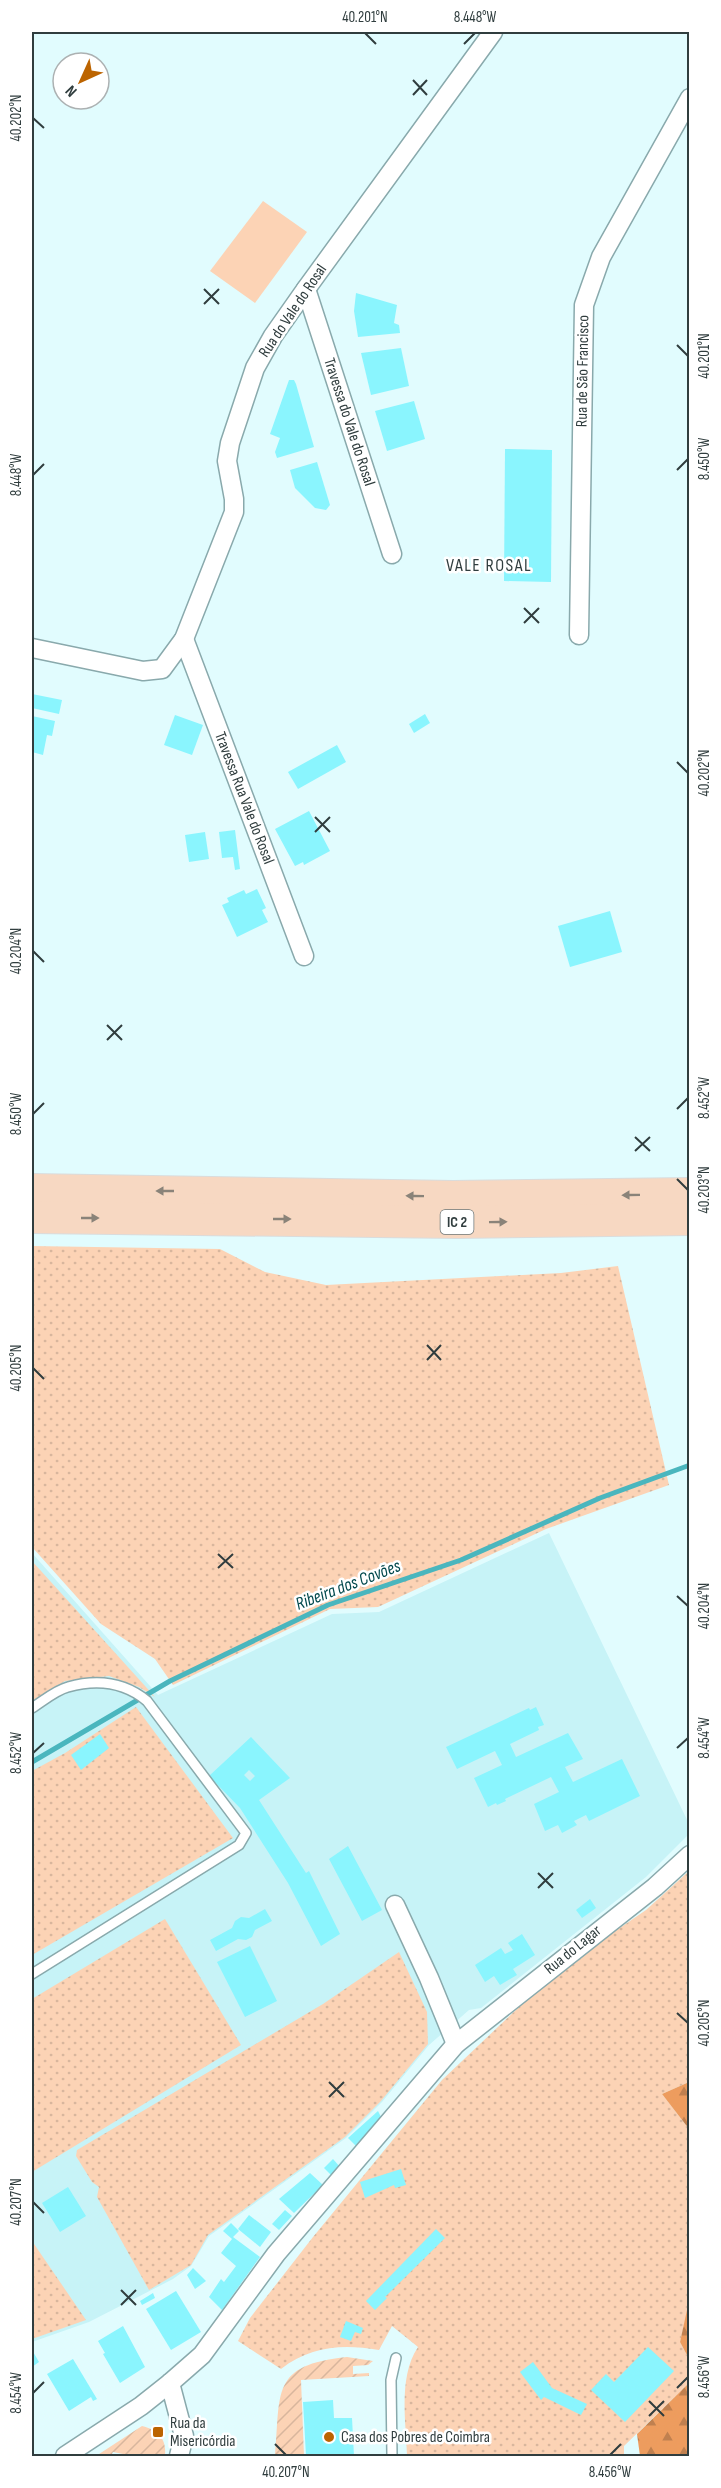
<svg xmlns="http://www.w3.org/2000/svg" width="721" height="2488" font-family="'Sofia Sans Condensed',sans-serif">
<style>
.built{fill:#c7f3f7}
.grass{fill:url(#grass-dots)}
.forest{fill:url(#forest-firs)}
.park{fill:#fcd3b5}
.garden{fill:url(#garden-furrows)}
.lines{fill:none;stroke-linecap:round;stroke-linejoin:round}
.stream{stroke:#4ab6be;stroke-width:5}
.building{fill:#8af5fe;fill-rule:evenodd}
.service-casing{stroke:#89a9ac;stroke-width:12}
.minor-casing{stroke:#89a9ac;stroke-width:21}
.trunk-casing{stroke:#dadcdc;stroke-width:34}
.service{stroke:#fff;stroke-width:9}
.minor{stroke:#fff;stroke-width:18}
.trunk{stroke:#f7d8c2;stroke-width:32}
.oneway{fill:#8a8379}
.ticks{fill:none;stroke:#303d3e;stroke-width:2}
.poi-dot{fill:#bc6400;stroke:#fff;stroke-width:2}
.labels{text-anchor:middle;dominant-baseline:central;stroke-width:5;stroke-linejoin:round;paint-order:stroke}
.shield{fill:#fff;stroke:#6e7778;stroke-width:1.5}
.shield-label{font-size:15px;font-weight:bold;fill:#303d3e}
.street-label{font-size:16px;fill:#303d3e;stroke:#fff}
.poi-label{font-size:16px;fill:#303d3e;stroke:#fff;text-anchor:start}
.neighbourhood-label{font-size:18px;letter-spacing:1.5px;fill:#303d3e;stroke:#fff}
.water-label{font-size:18px;font-style:italic;fill:#02494d;stroke:#fff}
.neatline{fill:none;stroke:#303d3e;stroke-width:2}
.ticks-label{font-size:15px;text-anchor:middle;fill:#303d3e}
</style>
<defs>
<pattern id="grass-dots" width="8" height="8" patternUnits="userSpaceOnUse" patternTransform="scale(1.5)"><rect width="8" height="8" fill="#fcd3b5"/><path d="M2 2h.1M6 6h.1" fill="none" stroke="#d8b69d" stroke-width="1.8" stroke-linecap="round"/></pattern>
<pattern id="forest-firs" width="22" height="20" patternUnits="userSpaceOnUse" patternTransform="scale(1.5)"><rect width="22" height="20" fill="#ed9c5e"/><path d="M5 1l3.5 6h-7zM16 11l3.5 6h-7z" fill="#c0804f"/></pattern>
<pattern id="garden-furrows" width="10" height="10" patternUnits="userSpaceOnUse" patternTransform="scale(1.5)"><rect width="10" height="10" fill="#fcd3b5"/><path d="M-1 1l2-2M0 10L10 0M9 11l2-2" fill="none" stroke="#d8b69d"/></pattern>
</defs>
<rect width="100%" height="100%" fill="#e1fcfe"/>
<path class="built" d="M 549,1533 L 690,1826 L 689,1834 L 646,1877 L 481,2008 L 469,2010 L 429,2045 L 382,2102 L 346,2138 L 209,2236 L 191,2266 L 173,2279 L 89,2322 L 32,2342 L 32,1553 L 158,1695 L 332,1614 L 379,1612 Z"/>
<g class="grass">
<path d="M 32,1246 L 220,1249 L 265,1272 L 326,1285 L 561,1273 L 618,1266 L 669,1485 L 546,1529 L 378,1607 L 330,1609 L 173,1685 L 155,1659 L 101,1624 L 32,1547 Z"/>
<path d="M 32,1561 L 155,1697 L 139,1687 L 109,1676 L 65,1681 L 32,1701 Z"/>
<path d="M 136,1707 L 233,1838 L 32,1955 L 32,1771 L 65,1753 Z"/>
<path d="M 689,1871 L 689,2082 L 662,2094 L 689,2129 L 690,2301 L 680,2342 L 689,2359 L 689,2383 L 624,2446 L 624,2456 L 407,2456 C 406,2422 398,2377 418,2347 L 392,2326 L 379,2350 C 342,2344 311,2346 281,2369 L 238,2341 L 250,2318 L 313,2237 L 442,2080 L 519,2007 L 592,1947 L 646,1910 Z"/>
<path d="M 165,1919 L 241,2045 L 32,2172 L 32,1999 Z"/>
<path d="M 399,1952 L 427,2012 L 428,2044 L 381,2101 L 345,2137 L 208,2235 L 191,2265 L 149,2290 L 97,2197 L 99,2187 L 92,2182 L 76,2156 L 77,2150 L 323,2004 Z"/>
<path d="M 32,2241 L 86,2320 L 32,2339 Z"/>
</g>
<g class="forest">
<path d="M 689,2082 L 689,2129 L 662,2094 Z"/>
<path d="M 689,2301 L 690,2359 L 689,2359 L 680,2342 Z"/>
<path d="M 689,2383 L 689,2456 L 640,2456 L 637,2434 Z"/>
</g>
<path class="park" d="M 263,201 L 307,232 L 255,303 L 210,271 Z"/>
<g class="garden">
<path d="M 347,2357 L 373,2361 L 368,2365 L 353,2366 L 353,2374 L 369,2373 L 369,2376 L 301,2380 L 304,2456 L 275,2456 C 281,2392 270,2365 347,2357 Z"/>
<path d="M 142,2426 C 158,2430 167,2439 165,2456 L 133,2456 L 113,2452 L 111,2456 L 96,2456 Z"/>
</g>
<g class="lines">
<path class="stream" d="M 32,1762 L 170,1681 L 328,1605 L 461,1560 L 600,1498 L 690,1465"/>
</g>
<g class="building">
<path d="M 356,293 L 397,305 L 394,323 L 399,325 L 400,333 L 358,337 L 354,311 Z"/>
<path d="M 401,348 L 409,386 L 371,395 L 361,353 Z"/>
<path d="M 289,380 L 294,380 L 296,384 L 314,447 L 277,458 L 275,452 L 280,438 L 270,434 Z"/>
<path d="M 414,401 L 425,439 L 387,451 L 375,411 Z"/>
<path d="M 505,449 L 552,450 L 551,582 L 504,581 Z"/>
<path d="M 317,462 L 330,505 L 326,510 L 315,508 L 295,488 L 290,470 Z"/>
<path d="M 32,694 L 62,700 L 59,714 L 32,708 Z"/>
<path d="M 425,714 L 430,723 L 414,733 L 409,724 Z"/>
<path d="M 175,715 L 203,725 L 192,755 L 164,745 Z"/>
<path d="M 32,716 L 55,721 L 52,736 L 47,735 L 43,755 L 32,752 Z"/>
<path d="M 337,745 L 346,762 L 298,789 L 288,772 Z"/>
<path d="M 309,811 L 330,851 L 304,865 L 303,862 L 295,866 L 275,829 Z"/>
<path d="M 235,830 L 240,869 L 235,870 L 233,857 L 222,858 L 219,832 Z"/>
<path d="M 205,832 L 209,859 L 189,862 L 185,835 Z"/>
<path d="M 257,889 L 266,908 L 262,910 L 268,922 L 237,937 L 222,905 L 229,902 L 227,898 L 244,890 L 246,894 Z"/>
<path d="M 610,911 L 622,952 L 570,967 L 558,926 Z"/>
<path d="M 536,1707 L 544,1725 L 538,1727 L 539,1730 L 510,1744 L 516,1757 L 568,1733 L 583,1759 L 565,1767 L 573,1782 L 622,1759 L 640,1796 L 589,1821 L 586,1815 L 574,1821 L 577,1825 L 562,1833 L 558,1825 L 545,1831 L 534,1804 L 559,1792 L 551,1777 L 505,1799 L 506,1801 L 497,1805 L 496,1803 L 488,1807 L 474,1778 L 502,1765 L 495,1751 L 457,1769 L 446,1747 L 529,1708 L 530,1710 Z"/>
<path d="M 100,1734 L 109,1748 L 81,1770 L 71,1755 Z"/>
<path d="M 251,1737 L 290,1778 L 259,1800 L 306,1873 L 309,1871 L 340,1934 L 321,1946 L 288,1883 L 240,1808 L 209,1776 ZM 249,1770 L 255,1776 L 250,1781 L 244,1775 Z"/>
<path d="M 348,1846 L 382,1910 L 362,1921 L 329,1859 Z"/>
<path d="M 590,1899 L 596,1908 L 582,1918 L 576,1910 Z"/>
<path d="M 265,1909 L 272,1921 L 255,1930 L 252,1937 L 246,1940 L 238,1939 L 216,1951 L 210,1940 L 232,1928 L 235,1921 L 241,1917 L 249,1918 Z"/>
<path d="M 522,1934 L 535,1955 L 513,1969 L 517,1975 L 500,1985 L 494,1976 L 485,1982 L 475,1965 L 501,1948 L 505,1954 L 513,1950 L 508,1943 Z"/>
<path d="M 250,1946 L 277,2001 L 245,2017 L 217,1962 Z"/>
<path d="M 378,2111 L 382,2119 L 358,2148 L 348,2138 Z"/>
<path d="M 333,2159 L 340,2167 L 332,2176 L 324,2168 Z"/>
<path d="M 401,2169 L 406,2185 L 395,2188 L 394,2185 L 365,2198 L 360,2182 Z"/>
<path d="M 310,2173 L 323,2185 L 294,2213 L 279,2199 Z"/>
<path d="M 68,2187 L 86,2216 L 60,2232 L 42,2203 Z"/>
<path d="M 285,2210 L 292,2216 L 279,2230 L 272,2224 Z"/>
<path d="M 249,2215 L 271,2232 L 260,2247 L 238,2229 Z"/>
<path d="M 231,2223 L 239,2231 L 233,2237 L 260,2257 L 222,2310 L 209,2297 L 221,2279 L 224,2282 L 236,2266 L 221,2253 L 232,2239 L 223,2231 Z"/>
<path d="M 436,2229 L 445,2238 L 385,2297 L 387,2298 L 375,2310 L 366,2301 Z"/>
<path d="M 193,2268 L 206,2281 L 195,2289 L 187,2275 Z"/>
<path d="M 176,2291 L 201,2332 L 171,2350 L 146,2309 Z"/>
<path d="M 153,2293 L 155,2298 L 142,2305 L 140,2301 Z"/>
<path d="M 346,2321 L 363,2328 L 361,2334 L 355,2332 L 351,2341 L 340,2337 Z"/>
<path d="M 123,2326 L 145,2367 L 120,2383 L 103,2354 L 105,2353 L 98,2341 Z"/>
<path d="M 648,2347 L 674,2371 L 625,2422 L 591,2390 L 606,2374 L 614,2382 Z"/>
<path d="M 32,2350 L 39,2362 L 32,2367 Z"/>
<path d="M 73,2359 L 97,2399 L 93,2401 L 91,2397 L 69,2411 L 47,2374 Z"/>
<path d="M 533,2362 L 552,2388 L 587,2404 L 581,2415 L 544,2397 L 541,2400 L 520,2372 Z"/>
<path d="M 333,2400 L 334,2418 L 352,2418 L 354,2456 L 306,2456 L 303,2402 Z"/>
</g>
<g class="lines">
<defs>
<g id="service">
<path d="M 32,1708 C 43,1701 56,1690 68,1687 C 97,1679 124,1682 147,1701 L 246,1833 L 239,1845 L 32,1974"/>
<path d="M 392,2456 L 391,2380 L 396,2358"/>
</g>
<g id="minor">
<path d="M 306,289 L 392,554"/>
<path d="M 579,635 L 584,305 L 601,257 L 690,98"/>
<path d="M 184,639 L 304,956"/>
<path d="M 32,648 L 143,671 L 162,669 L 184,639 L 234,512 L 234,499 L 227,461 L 230,443 L 255,368 L 273,336 L 306,289 L 493,32"/>
<path d="M 395,1905 L 429,1978 L 456,2044"/>
<path d="M 170,2383 L 184,2436 L 179,2456"/>
<path d="M 65,2456 L 141,2406 L 170,2383 L 202,2355 L 276,2254 L 456,2044 L 655,1887 L 690,1855"/>
</g>
<g id="trunk">
<path d="M 32,1190 L 453,1197 L 690,1194"/>
<path d="M 32,1217 L 457,1222 L 690,1219"/>
</g>
</defs>
<use href="#service" class="service-casing"/>
<use href="#minor" class="minor-casing"/>
<use href="#trunk" class="trunk-casing"/>
<use href="#service" class="service"/>
<use href="#minor" class="minor"/>
<use href="#trunk" class="trunk"/>
</g>
<defs><path id="oneway-solid" d="M-6-.8H1V-3.2L6.5 0L1 3.2V.8H-6Z" transform="scale(1.5)"/></defs>
<g class="oneway">
<use href="#oneway-solid" transform="translate(165 1191) rotate(-180)"/>
<use href="#oneway-solid" transform="translate(631 1195) rotate(179)"/>
<use href="#oneway-solid" transform="translate(415 1196) rotate(-179)"/>
<use href="#oneway-solid" transform="translate(90 1218)"/>
<use href="#oneway-solid" transform="translate(282 1219)"/>
<use href="#oneway-solid" transform="translate(498 1222) rotate(-1)"/>
</g>
<path class="ticks" d="M 365,33 L 376,44M 464,44 L 475,33M 413,80 L 427,95M 413,95 L 427,80M 33,118 L 44,128M 204,289 L 219,304M 204,304 L 219,289M 677,345 L 688,356M 677,470 L 688,459M 33,475 L 44,464M 524,608 L 539,623M 524,623 L 539,608M 677,762 L 688,773M 315,817 L 330,832M 315,832 L 330,817M 33,951 L 44,962M 107,1025 L 122,1040M 107,1040 L 122,1025M 677,1109 L 688,1098M 33,1114 L 44,1103M 635,1137 L 650,1151M 635,1151 L 650,1137M 677,1179 L 688,1190M 427,1345 L 441,1360M 427,1360 L 441,1345M 33,1368 L 44,1379M 218,1554 L 233,1568M 218,1568 L 233,1554M 677,1596 L 688,1606M 677,1748 L 688,1738M 33,1753 L 44,1743M 538,1873 L 553,1888M 538,1888 L 553,1873M 677,2013 L 688,2023M 329,2082 L 344,2097M 329,2097 L 344,2082M 33,2202 L 44,2213M 121,2290 L 136,2305M 121,2305 L 136,2290M 677,2388 L 688,2377M 33,2393 L 44,2382M 649,2401 L 664,2416M 649,2416 L 664,2401M 275,2444 L 286,2455M 610,2455 L 621,2444"/>
<g class="poi-dot">
<rect x="152" y="2426" width="12" height="12" rx="3"/>
<circle cx="329" cy="2437" r="6"/>
</g>
<g class="labels">
<rect class="shield" x="440.5" y="1210" width="33" height="24" rx="4.5"/>
<g class="shield-label">
<text x="457" y="1222">IC 2</text>
</g>
<g class="street-label">
<text transform="translate(293 311) rotate(-56)">Rua do Vale do Rosal</text>
<text transform="translate(583 371) rotate(-89)">Rua de São Francisco</text>
<text transform="translate(349 422) rotate(72)">Travessa do Vale do Rosal</text>
<text transform="translate(244 798) rotate(69)">Travessa Rua Vale do Rosal</text>
<text transform="translate(573 1950) rotate(-39)">Rua do Lagar</text>
</g>
<g class="poi-label">
<text x="170" y="2423">Rua da<tspan x="170" dy="18">Misericórdia</tspan></text>
<text x="341" y="2437">Casa dos Pobres de Coimbra</text>
</g>
<g class="neighbourhood-label">
<text x="489" y="565">VALE ROSAL</text>
</g>
<g class="water-label">
<text transform="translate(348 1585) rotate(-21)">Ribeira dos Covões</text>
</g>
</g>
<rect width="721" height="2488" fill="none" stroke="#ffffff" stroke-width="66"/>
<g transform="translate(81 81) rotate(225)"><circle r="28" fill="#ffffff" stroke="#acb1b2" stroke-width="1.5"/>
<path d="M0-4.5L10 22L0 15L-10 22Z" fill="#bc6400"/>
<text y="-9" font-size="16" font-weight="bold" text-anchor="middle" fill="#303d3e">N</text>
</g>
<rect x="33" y="33" width="655" height="2422" class="neatline"/>
<g class="ticks-label">
<text x="365" y="22">40.201°N</text>
<text x="475" y="22">8.448°W</text>
<text transform="translate(16 118) rotate(-90)" y="5">40.202°N</text>
<text transform="translate(704 356) rotate(-90)" y="5">40.201°N</text>
<text transform="translate(704 459) rotate(-90)" y="5">8.450°W</text>
<text transform="translate(16 475) rotate(-90)" y="5">8.448°W</text>
<text transform="translate(704 773) rotate(-90)" y="5">40.202°N</text>
<text transform="translate(16 951) rotate(-90)" y="5">40.204°N</text>
<text transform="translate(704 1098) rotate(-90)" y="5">8.452°W</text>
<text transform="translate(16 1114) rotate(-90)" y="5">8.450°W</text>
<text transform="translate(704 1190) rotate(-90)" y="5">40.203°N</text>
<text transform="translate(16 1368) rotate(-90)" y="5">40.205°N</text>
<text transform="translate(704 1606) rotate(-90)" y="5">40.204°N</text>
<text transform="translate(704 1738) rotate(-90)" y="5">8.454°W</text>
<text transform="translate(16 1753) rotate(-90)" y="5">8.452°W</text>
<text transform="translate(704 2023) rotate(-90)" y="5">40.205°N</text>
<text transform="translate(16 2202) rotate(-90)" y="5">40.207°N</text>
<text transform="translate(704 2377) rotate(-90)" y="5">8.456°W</text>
<text transform="translate(16 2393) rotate(-90)" y="5">8.454°W</text>
<text x="286" y="2477">40.207°N</text>
<text x="610" y="2477">8.456°W</text>
</g>
</svg>
